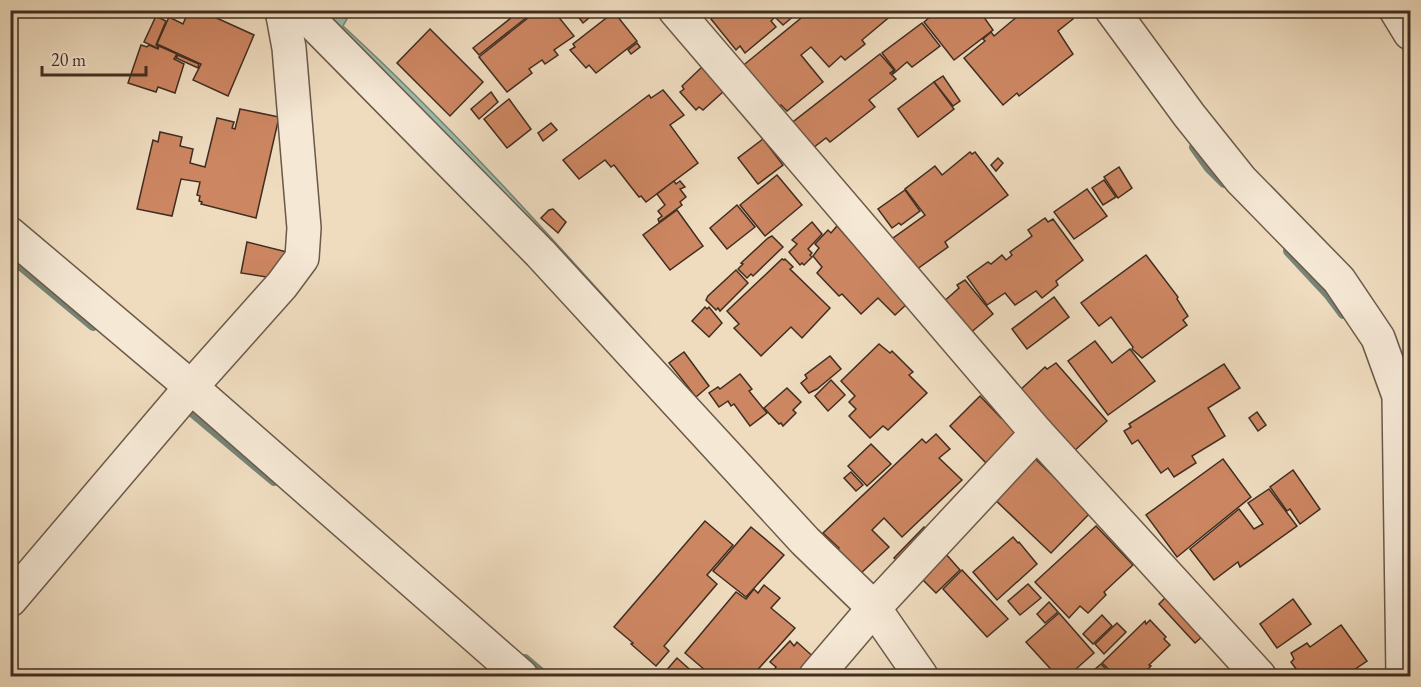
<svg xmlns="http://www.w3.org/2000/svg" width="1421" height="687" font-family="'EB Garamond',serif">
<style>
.water{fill:#9abcad;stroke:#768375;stroke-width:1.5}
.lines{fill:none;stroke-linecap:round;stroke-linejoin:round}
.stream{stroke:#768375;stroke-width:10}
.building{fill:#cd8662;stroke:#402e22;stroke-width:1.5}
.minor-casing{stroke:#6c5a49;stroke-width:36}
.minor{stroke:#f5e8d5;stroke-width:33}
</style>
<rect width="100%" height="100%" fill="#efdcbf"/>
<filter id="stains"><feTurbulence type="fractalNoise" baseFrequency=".00333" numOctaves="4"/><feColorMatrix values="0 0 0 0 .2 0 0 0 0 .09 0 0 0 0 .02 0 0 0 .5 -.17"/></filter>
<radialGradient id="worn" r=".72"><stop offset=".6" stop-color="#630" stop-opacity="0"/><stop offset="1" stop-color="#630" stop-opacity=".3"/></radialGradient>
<path class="water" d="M 318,11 L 338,11 L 347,19 L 343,26 C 466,139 576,265 687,389 L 645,348 L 463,151 Z"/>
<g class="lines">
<g class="stream">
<path d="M 1194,147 L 1209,168 L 1224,183"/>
<path d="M 1288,251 L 1328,294 L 1343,314"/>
<path d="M 10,257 L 93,326"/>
<path d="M 188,409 L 274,481"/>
<path d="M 525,659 L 545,676"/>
</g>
</g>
<g class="building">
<path d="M 189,10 L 199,10 L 254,35 L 228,96 L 193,80 L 201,64 L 157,44 L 169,17 L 183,24 Z"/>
<path d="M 521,10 L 536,10 L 479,55 L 473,48 Z"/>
<path d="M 538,10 L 553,10 L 574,36 L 554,50 L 558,55 L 545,64 L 542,60 L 529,69 L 532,73 L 507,92 L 479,57 Z"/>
<path d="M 573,10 L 594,10 L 595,13 L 583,23 Z"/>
<path d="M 721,10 L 801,10 L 783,25 L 775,17 L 771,21 L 776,27 L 745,53 L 740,46 L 736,50 L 711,19 Z"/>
<path d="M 811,10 L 891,10 L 893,14 L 862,40 L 865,44 L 845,60 L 841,56 L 829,67 L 811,47 L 801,55 L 823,82 L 787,111 L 781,105 L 774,110 L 740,68 Z"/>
<path d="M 938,10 L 979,10 L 993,30 L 954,60 L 924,22 Z"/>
<path d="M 1025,10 L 1066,10 L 1073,19 L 1058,31 L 1073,54 L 1019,96 L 1017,93 L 1003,105 L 964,58 L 985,41 L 983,39 L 991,32 L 994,36 Z"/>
<path d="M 614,12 L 637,41 L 596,73 L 589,65 L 586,68 L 570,50 L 575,47 L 573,44 Z"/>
<path d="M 156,16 L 166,21 L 156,45 L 158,46 L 157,48 L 144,42 Z"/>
<path d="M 922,23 L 940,46 L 912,67 L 907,62 L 893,74 L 892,73 L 895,70 L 882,53 Z"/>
<path d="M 430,29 L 483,82 L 450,116 L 397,63 Z"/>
<path d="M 637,43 L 640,47 L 631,54 L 628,50 Z"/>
<path d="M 141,45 L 147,47 L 149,45 L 158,49 L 159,46 L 177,54 L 174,59 L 184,64 L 175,93 L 158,87 L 156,92 L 128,83 Z"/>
<path d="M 880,54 L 894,70 L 890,73 L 896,79 L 869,100 L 875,107 L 830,142 L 826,138 L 809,151 L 789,125 Z"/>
<path d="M 178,55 L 199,64 L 198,68 L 176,58 Z"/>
<path d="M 702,67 L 724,91 L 703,110 L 699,107 L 696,110 L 680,92 L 684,89 L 682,86 Z"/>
<path d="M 943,76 L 960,101 L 953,106 L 934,82 Z"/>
<path d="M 934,82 L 954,109 L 918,137 L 898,109 Z"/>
<path d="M 663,90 L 684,115 L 670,125 L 698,163 L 646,202 L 641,196 L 639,197 L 614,165 L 611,167 L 605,160 L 579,179 L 563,160 L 649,95 L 651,98 Z"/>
<path d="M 491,92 L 498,102 L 479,119 L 471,109 Z"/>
<path d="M 509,99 L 531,129 L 507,148 L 484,119 Z"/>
<path d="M 240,109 L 279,117 L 256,218 L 201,204 L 202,202 L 199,201 L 200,196 L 197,195 L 200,182 L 181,179 L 172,216 L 137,209 L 153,140 L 158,142 L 160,132 L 182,137 L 180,146 L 193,149 L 190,163 L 205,167 L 217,118 L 234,122 L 232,128 L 235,129 Z"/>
<path d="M 551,123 L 557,130 L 543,141 L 538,133 Z"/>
<path d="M 763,139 L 783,165 L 758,184 L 738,158 Z"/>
<path d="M 970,152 L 972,154 L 975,152 L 1008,195 L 945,242 L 948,247 L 913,272 L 889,241 L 925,215 L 905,189 L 935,166 L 942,175 Z"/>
<path d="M 998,158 L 1003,163 L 996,171 L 991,165 Z"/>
<path d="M 1119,167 L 1132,188 L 1118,198 L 1104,177 Z"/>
<path d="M 777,175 L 802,205 L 765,236 L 740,205 Z"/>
<path d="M 1104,180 L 1116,197 L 1103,205 L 1092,188 Z"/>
<path d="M 674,181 L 676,184 L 680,181 L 685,187 L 680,189 L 686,197 L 680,202 L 682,205 L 659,222 L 658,219 L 662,216 L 658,211 L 665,205 L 657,194 Z"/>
<path d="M 1087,189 L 1107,216 L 1074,239 L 1054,212 Z"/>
<path d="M 905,190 L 920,211 L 901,225 L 899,223 L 892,228 L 878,209 Z"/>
<path d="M 737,205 L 755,227 L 727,249 L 710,228 Z"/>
<path d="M 553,209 L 566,222 L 558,233 L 541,218 L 549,210 Z"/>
<path d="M 677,210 L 703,246 L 670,270 L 643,235 Z"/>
<path d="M 1045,218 L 1048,222 L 1053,219 L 1083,260 L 1056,281 L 1058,285 L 1042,298 L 1036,291 L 1015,305 L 1005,293 L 987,305 L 967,277 L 988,262 L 991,264 L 1002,255 L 1006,260 L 1012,255 L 1010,252 L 1032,236 L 1028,230 Z"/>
<path d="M 812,222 L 822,234 L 808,249 L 812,253 L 810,255 L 812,257 L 804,265 L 802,263 L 800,265 L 789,252 L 797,244 L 792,240 Z"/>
<path d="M 837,226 L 907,304 L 895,315 L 878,298 L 861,314 L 842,294 L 839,296 L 817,273 L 822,267 L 813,256 L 819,248 L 815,244 L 828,230 L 831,233 Z"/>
<path d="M 772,236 L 783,247 L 753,276 L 751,274 L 747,278 L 738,269 L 743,264 L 741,263 L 768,238 Z"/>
<path d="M 247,242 L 287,252 L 273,278 L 241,273 Z"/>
<path d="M 1146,255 L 1178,297 L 1177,299 L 1188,316 L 1183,320 L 1187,325 L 1142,358 L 1132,349 L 1133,347 L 1111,317 L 1099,326 L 1081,303 Z"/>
<path d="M 782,259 L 784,260 L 785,259 L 793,267 L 790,269 L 830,308 L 802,338 L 791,327 L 761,356 L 734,328 L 739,324 L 727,311 Z"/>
<path d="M 736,270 L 748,283 L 720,311 L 718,308 L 716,310 L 706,300 L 708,296 Z"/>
<path d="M 965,280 L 993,314 L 969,334 L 942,303 L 959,288 L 957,285 Z"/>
<path d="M 1054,297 L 1069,317 L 1027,349 L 1012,329 Z"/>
<path d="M 705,307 L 707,309 L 709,307 L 722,323 L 709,337 L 692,321 Z"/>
<path d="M 1095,341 L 1112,363 L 1130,349 L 1155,381 L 1108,415 L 1068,361 Z"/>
<path d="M 879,344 L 890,353 L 892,351 L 913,372 L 909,375 L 927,393 L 888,430 L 883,426 L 870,438 L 849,416 L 856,409 L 849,402 L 855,396 L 841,381 Z"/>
<path d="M 684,352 L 709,386 L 696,397 L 669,363 Z"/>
<path d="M 830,356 L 841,369 L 817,389 L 809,393 L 801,383 L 807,378 L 805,375 Z"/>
<path d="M 1056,363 L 1107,421 L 1073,452 L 1019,391 L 1045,367 L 1047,369 Z"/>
<path d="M 1224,364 L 1240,388 L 1208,408 L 1225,436 L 1192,456 L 1196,463 L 1174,477 L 1168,468 L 1161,473 L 1138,440 L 1132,444 L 1124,431 L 1131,427 L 1129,424 Z"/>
<path d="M 740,374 L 752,389 L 749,391 L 767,413 L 750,426 L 734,404 L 731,406 L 728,401 L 719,407 L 709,393 L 718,387 L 720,389 Z"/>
<path d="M 831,380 L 845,395 L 828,411 L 815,396 Z"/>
<path d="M 787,388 L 801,402 L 793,410 L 796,413 L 783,426 L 781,423 L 779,424 L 764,408 Z"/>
<path d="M 980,396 L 1001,418 L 1004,415 L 1019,432 L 986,463 L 950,426 Z"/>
<path d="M 1257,412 L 1266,425 L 1258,431 L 1249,418 Z"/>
<path d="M 936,434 L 950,449 L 939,458 L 962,480 L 902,537 L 884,518 L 872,530 L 889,547 L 860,574 L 837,550 L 839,548 L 823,533 L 922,439 L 926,443 Z"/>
<path d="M 871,444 L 891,464 L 867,486 L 848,466 Z"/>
<path d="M 1029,453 L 1091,512 L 1051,553 L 990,495 Z"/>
<path d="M 1223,459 L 1251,497 L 1177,557 L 1146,515 Z"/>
<path d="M 1293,470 L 1320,509 L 1300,524 L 1290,509 L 1287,511 L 1270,487 Z"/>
<path d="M 851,472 L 863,485 L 856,491 L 844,478 Z"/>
<path d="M 1269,489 L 1297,526 L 1240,567 L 1238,562 L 1214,580 L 1190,549 L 1239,509 L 1254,529 L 1263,524 L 1248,503 Z"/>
<path d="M 705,521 L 733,545 L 707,575 L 717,584 L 664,646 L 669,651 L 656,666 L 631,644 L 633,643 L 614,627 Z"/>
<path d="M 1096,526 L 1133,565 L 1104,592 L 1106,595 L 1088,613 L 1080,606 L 1069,618 L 1035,582 Z"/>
<path d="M 751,527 L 784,555 L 746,597 L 713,571 Z"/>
<path d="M 924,527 L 932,535 L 902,565 L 894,558 Z"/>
<path d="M 1013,537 L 1018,543 L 1019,542 L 1037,564 L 997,600 L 973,572 Z"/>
<path d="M 945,553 L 960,570 L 936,593 L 919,576 Z"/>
<path d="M 962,570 L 1008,619 L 987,637 L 943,589 Z"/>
<path d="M 1028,584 L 1041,598 L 1020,615 L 1008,601 Z"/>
<path d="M 764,585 L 780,598 L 771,608 L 795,628 L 752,676 L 712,676 L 685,653 L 736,592 L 746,599 L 754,589 L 758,593 Z"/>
<path d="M 1167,596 L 1203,636 L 1195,643 L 1159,604 Z"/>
<path d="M 1293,599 L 1311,624 L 1277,648 L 1260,624 Z"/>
<path d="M 1049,602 L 1058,612 L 1045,623 L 1037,614 Z"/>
<path d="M 1059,613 L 1094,653 L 1068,676 L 1057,676 L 1026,642 Z"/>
<path d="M 1102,615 L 1112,626 L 1093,644 L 1083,634 Z"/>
<path d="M 1150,620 L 1166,637 L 1164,639 L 1170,645 L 1149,665 L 1151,666 L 1141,676 L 1116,676 L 1102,663 L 1145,621 L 1146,624 Z"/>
<path d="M 1117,623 L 1126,632 L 1104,654 L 1095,644 Z"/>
<path d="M 1341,625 L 1367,661 L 1345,676 L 1301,676 L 1291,662 L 1294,659 L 1291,653 L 1307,643 L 1310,647 Z"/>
<path d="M 790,641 L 794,646 L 797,642 L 819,662 L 806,676 L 780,676 L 774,670 L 776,667 L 770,662 Z"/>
<path d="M 677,658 L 697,676 L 670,676 L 665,672 Z"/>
<path d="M 1101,664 L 1113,676 L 1087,676 Z"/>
</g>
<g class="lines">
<defs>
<g id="minor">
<path d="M 675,10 L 1037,433 L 1259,676"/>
<path d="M 1112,10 L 1189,115 L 1241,180 L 1339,280 L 1378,338 L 1399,396 L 1403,676"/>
<path d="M 1396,10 L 1410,33"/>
<path d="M 283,15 L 297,16 L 311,21 L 540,253 L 805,541 L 874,608 L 921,676"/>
<path d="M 10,234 L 191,387 L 521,676"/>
<path d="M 10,600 L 191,387 L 282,285 L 302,258 L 304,228 L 289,48 L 282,10"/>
<path d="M 816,676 L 874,608 L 1037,433"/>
</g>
</defs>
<use href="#minor" class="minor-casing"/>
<use href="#minor" class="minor"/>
</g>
<rect width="1421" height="687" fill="none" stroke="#efdcbf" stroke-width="36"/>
<rect x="12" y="12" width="1397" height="663" fill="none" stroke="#402e22" stroke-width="3"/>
<rect x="18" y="18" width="1385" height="651" fill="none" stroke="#402e22" stroke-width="1.5"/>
<path d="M42 66v9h104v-9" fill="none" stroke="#402e22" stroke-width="3"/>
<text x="51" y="66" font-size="18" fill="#402e22" stroke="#f5e8d5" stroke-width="4.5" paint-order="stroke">20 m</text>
<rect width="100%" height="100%" filter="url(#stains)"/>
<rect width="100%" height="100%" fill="url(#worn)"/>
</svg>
